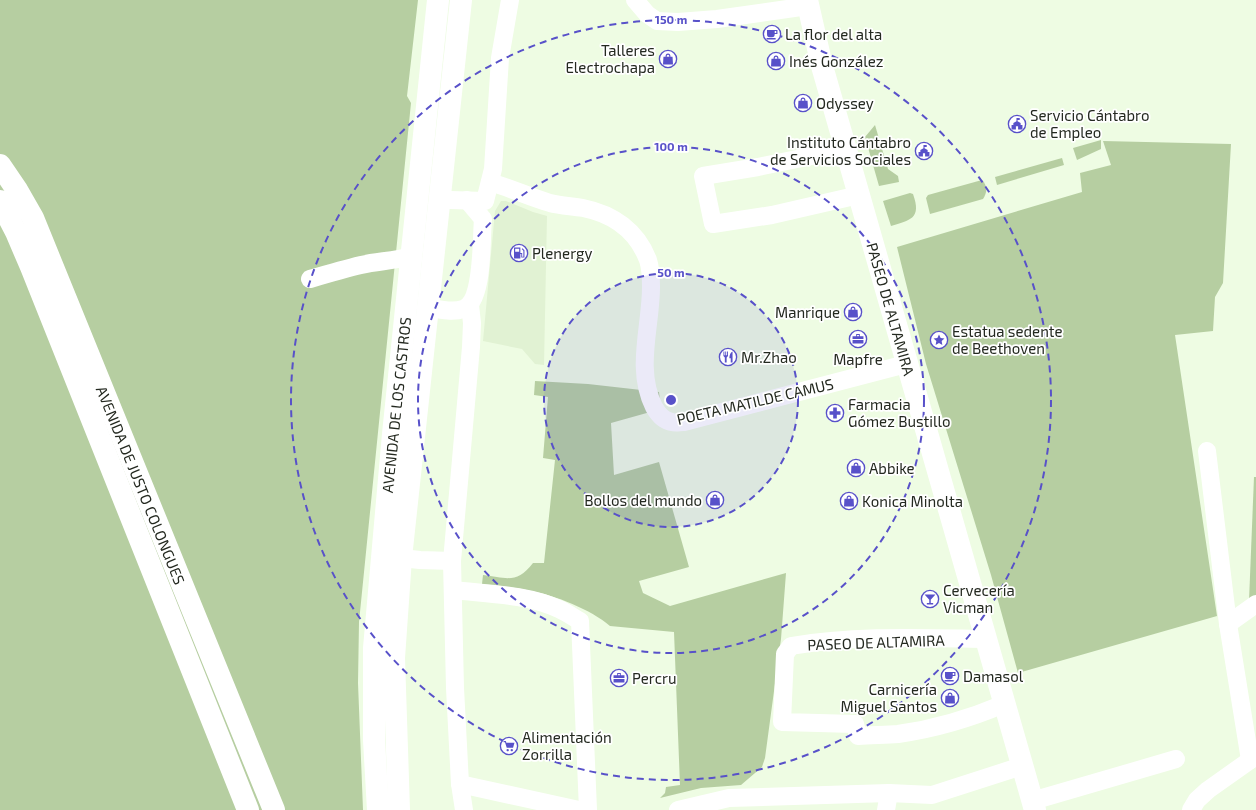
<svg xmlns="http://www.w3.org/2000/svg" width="1256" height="810" font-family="'Exo 2',sans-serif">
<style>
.built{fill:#e1f2d3}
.green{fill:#b6cea1}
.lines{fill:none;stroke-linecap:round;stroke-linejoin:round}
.minor{stroke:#fff;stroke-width:18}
.major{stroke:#fff;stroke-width:22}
.ring{fill:none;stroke:#5851c9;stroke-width:2;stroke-dasharray:7 5}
.labels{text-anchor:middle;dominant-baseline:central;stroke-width:3.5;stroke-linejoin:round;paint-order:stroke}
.poi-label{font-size:15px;fill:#242920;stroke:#fff;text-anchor:start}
.street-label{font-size:15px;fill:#242920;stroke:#fff}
.centre{fill:#5851c9;stroke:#fff;stroke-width:2}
.ring-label{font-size:12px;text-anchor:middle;font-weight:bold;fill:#5851c9;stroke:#fff;stroke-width:3.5;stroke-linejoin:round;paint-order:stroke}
</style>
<rect width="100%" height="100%" fill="#eefce3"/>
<path class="built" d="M 501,201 L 506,201 L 533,212 L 547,216 L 544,365 L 535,364 L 522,349 L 483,341 L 495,211 Z"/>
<g class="green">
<path d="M 0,0 L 418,0 L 407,96 L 411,103 L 359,622 L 358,683 L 363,810 L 0,810 Z"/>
<path d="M 875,125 L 888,169 L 898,176 L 899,182 L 879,186 L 865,137 Z"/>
<path d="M 1101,140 L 1101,149 L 1077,160 L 1073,148 Z"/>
<path d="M 1103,141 L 1231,144 L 1223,283 L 1215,297 L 1213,331 L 1175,335 L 1217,616 L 1018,673 L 991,575 L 926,364 L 897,247 L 1082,192 L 1080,173 L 1111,165 Z"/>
<path d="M 1062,158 L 1064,165 L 997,185 L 995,177 Z"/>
<path d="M 982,180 C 988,186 987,193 983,199 L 930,214 L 926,198 L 928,195 Z"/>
<path d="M 910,193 L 913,194 C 922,219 910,220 891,226 L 883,201 Z"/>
<path d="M 535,381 L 588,384 L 659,392 L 661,409 L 611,423 L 614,475 L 659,462 L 689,567 L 639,581 L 643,593 L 670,606 L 786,573 L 781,639 L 765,758 L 762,767 L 741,785 L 701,788 L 660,798 L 665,793 L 666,787 L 680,785 L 674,632 L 610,626 C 592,610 554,595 531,591 C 515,587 498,586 482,584 L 483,575 C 507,578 517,584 533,563 L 544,563 L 555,460 L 543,458 L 548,397 L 534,395 Z"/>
<path d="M 1254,477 L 1256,477 L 1256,597 L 1249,601 Z"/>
</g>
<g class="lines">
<g class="minor">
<path d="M 635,0 L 647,14 L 657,21 L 678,22 L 717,19 L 808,6"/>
<path d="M 846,149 L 758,167 L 703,176 L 713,224 L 772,215 L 859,195"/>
<path d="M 490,182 C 510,188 530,197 550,203 C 561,206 572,206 583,208 C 613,214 637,231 648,260 C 651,269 651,278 651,287 C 651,327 635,369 654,407 C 658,414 664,421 672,422 C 675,423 680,422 684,422 L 906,364"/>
<path d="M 439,198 L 450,200 L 485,201 L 493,169 L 500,58 L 510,0"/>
<path d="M 310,279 C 327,274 344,269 361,265 C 378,261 395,261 411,256"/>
<path d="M 427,307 C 438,309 452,313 463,309 C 484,302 481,239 483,219 L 467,200"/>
<path d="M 1207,451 L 1228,624 L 1250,760"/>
<path d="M 401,558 L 420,560 L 452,561"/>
<path d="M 453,590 C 488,594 526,594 559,609 C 566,612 573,617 580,621 L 588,810"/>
<path d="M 1228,624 L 1256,604"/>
<path d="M 987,639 C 922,638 855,635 791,646 L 785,654 L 782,722 L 855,724 L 858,736 C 871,735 885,735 898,734 C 934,729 971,718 1004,704"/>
<path d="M 460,784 L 579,810"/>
<path d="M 1032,801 L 1176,759"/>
<path d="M 464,810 L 460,784 L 455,688 L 452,561 L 471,347 L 472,323 L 470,305"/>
<path d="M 678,810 L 729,798 L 889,793 L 932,795 L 1022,766"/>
<path d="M 886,810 L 889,793"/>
<path d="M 1191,810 L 1197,800 L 1208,790 L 1256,756"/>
</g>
<g class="major">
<path d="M 807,0 L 822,66 L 1035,810"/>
<path d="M 0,165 L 17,190 L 33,218 L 274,810"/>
<path d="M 0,201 L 16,232 L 31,267 L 248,810"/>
<path d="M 378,810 L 374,740 L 374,648 L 393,434 L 438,0"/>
<path d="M 399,810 L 394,658 L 401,558 L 461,0"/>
</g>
</g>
<circle cx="671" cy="400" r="127" fill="#5851c9" fill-opacity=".12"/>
<g class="ring">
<circle cx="671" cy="400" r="127"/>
<circle cx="671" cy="400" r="253"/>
<circle cx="671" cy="400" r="380"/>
</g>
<defs>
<symbol id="cafe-ring" viewBox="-11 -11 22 22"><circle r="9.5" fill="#fff" stroke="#5851c9" stroke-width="1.5"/><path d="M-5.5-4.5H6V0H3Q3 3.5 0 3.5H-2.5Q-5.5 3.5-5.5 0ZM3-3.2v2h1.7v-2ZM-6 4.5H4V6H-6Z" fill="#5851c9"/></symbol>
<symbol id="shop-ring" viewBox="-11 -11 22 22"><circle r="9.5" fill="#fff" stroke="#5851c9" stroke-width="1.5"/><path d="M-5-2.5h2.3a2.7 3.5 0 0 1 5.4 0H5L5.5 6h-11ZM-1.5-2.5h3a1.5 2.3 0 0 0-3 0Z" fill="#5851c9"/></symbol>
<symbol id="civic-ring" viewBox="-11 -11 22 22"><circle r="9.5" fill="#fff" stroke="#5851c9" stroke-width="1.5"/><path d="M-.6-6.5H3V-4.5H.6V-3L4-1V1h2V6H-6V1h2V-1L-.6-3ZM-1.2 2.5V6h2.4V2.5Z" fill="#5851c9"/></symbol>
<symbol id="fuel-ring" viewBox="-11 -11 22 22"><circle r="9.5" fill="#fff" stroke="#5851c9" stroke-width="1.5"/><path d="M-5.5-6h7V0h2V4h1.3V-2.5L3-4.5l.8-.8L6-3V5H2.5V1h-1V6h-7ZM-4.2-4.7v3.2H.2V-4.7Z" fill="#5851c9"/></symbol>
<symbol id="office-ring" viewBox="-11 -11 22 22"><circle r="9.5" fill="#fff" stroke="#5851c9" stroke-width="1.5"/><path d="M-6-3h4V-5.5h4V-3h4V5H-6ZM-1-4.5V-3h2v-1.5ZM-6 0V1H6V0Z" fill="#5851c9"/></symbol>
<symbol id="sight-ring" viewBox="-11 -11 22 22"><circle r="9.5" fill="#fff" stroke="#5851c9" stroke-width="1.5"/><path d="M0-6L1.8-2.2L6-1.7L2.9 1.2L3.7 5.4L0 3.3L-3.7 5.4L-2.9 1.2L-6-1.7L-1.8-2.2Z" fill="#5851c9"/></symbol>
<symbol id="restaurant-ring" viewBox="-11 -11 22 22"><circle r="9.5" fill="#fff" stroke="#5851c9" stroke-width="1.5"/><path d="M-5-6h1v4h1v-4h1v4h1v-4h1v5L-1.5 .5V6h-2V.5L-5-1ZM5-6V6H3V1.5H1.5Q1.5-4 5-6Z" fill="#5851c9"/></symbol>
<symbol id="pharmacy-ring" viewBox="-11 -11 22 22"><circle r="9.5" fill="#fff" stroke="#5851c9" stroke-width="1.5"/><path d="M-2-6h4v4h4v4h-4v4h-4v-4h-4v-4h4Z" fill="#5851c9"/></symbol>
<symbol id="bar-ring" viewBox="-11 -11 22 22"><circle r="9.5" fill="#fff" stroke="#5851c9" stroke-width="1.5"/><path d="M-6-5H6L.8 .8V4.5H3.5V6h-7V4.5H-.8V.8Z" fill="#5851c9"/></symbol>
<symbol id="supermarket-ring" viewBox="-11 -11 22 22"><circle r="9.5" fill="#fff" stroke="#5851c9" stroke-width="1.5"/><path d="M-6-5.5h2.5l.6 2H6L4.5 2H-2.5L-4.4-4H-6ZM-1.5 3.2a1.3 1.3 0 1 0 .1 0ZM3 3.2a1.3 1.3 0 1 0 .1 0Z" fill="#5851c9"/></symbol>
</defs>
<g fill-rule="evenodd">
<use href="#cafe-ring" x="762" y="24" width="20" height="20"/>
<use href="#shop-ring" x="658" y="49" width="20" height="20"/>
<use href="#shop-ring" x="766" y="51" width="20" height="20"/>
<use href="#shop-ring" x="793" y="93" width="20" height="20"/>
<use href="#civic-ring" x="1007" y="114" width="20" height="20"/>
<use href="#civic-ring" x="914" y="141" width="20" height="20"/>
<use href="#fuel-ring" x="509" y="243" width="20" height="20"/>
<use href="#shop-ring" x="843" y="302" width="20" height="20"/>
<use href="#office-ring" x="848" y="329" width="20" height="20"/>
<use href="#sight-ring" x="929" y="330" width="20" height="20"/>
<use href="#restaurant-ring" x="718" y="347" width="20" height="20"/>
<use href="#pharmacy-ring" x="825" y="403" width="20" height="20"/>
<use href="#shop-ring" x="846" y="458" width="20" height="20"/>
<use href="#shop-ring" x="705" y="490" width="20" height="20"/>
<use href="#shop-ring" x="839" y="491" width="20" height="20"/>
<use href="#bar-ring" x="920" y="589" width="20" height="20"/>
<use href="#cafe-ring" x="940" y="666" width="20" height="20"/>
<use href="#office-ring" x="609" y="668" width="20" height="20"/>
<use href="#shop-ring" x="940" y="688" width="20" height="20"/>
<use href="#supermarket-ring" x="499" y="736" width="20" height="20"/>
</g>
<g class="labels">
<g class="poi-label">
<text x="785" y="34">La flor del alta</text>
<text x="655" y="50" text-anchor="end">Talleres<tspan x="655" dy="17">Electrochapa</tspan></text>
<text x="789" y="61">Inés González</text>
<text x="816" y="103">Odyssey</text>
<text x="1030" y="115">Servicio Cántabro<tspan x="1030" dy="17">de Empleo</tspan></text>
<text x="911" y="142" text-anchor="end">Instituto Cántabro<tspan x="911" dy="17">de Servicios Sociales</tspan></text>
<text x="532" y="253">Plenergy</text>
<text x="840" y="312" text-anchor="end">Manrique</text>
<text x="952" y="331">Estatua sedente<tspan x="952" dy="17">de Beethoven</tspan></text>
<text x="741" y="357">Mr.Zhao</text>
<text x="858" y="359" text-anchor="middle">Mapfre</text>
<text x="848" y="404">Farmacia<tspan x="848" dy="17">Gómez Bustillo</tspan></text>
<text x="869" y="468">Abbike</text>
<text x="702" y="500" text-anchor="end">Bollos del mundo</text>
<text x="862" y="501">Konica Minolta</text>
<text x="943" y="590">Cervecería<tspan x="943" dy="17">Vicman</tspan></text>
<text x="963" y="676">Damasol</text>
<text x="632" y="678">Percru</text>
<text x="937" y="689" text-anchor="end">Carnicería<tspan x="937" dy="17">Miguel Santos</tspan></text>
<text x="522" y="737">Alimentación<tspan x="522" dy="17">Zorrilla</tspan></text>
</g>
<g class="street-label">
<text transform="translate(891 309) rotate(74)">PASEO DE ALTAMIRA</text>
<text transform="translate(755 401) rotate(-13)">POETA MATILDE CAMUS</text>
<text transform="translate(396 405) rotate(-84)">AVENIDA DE LOS CASTROS</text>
<text transform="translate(141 485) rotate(68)">AVENIDA DE JUSTO COLONGUES</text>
<text transform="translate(876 642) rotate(-2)">PASEO DE ALTAMIRA</text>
</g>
</g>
<circle cx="671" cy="400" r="6" class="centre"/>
<g class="ring-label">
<text x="671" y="24">150 m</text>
<text x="671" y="151">100 m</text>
<text x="671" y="277">50 m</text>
</g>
</svg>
